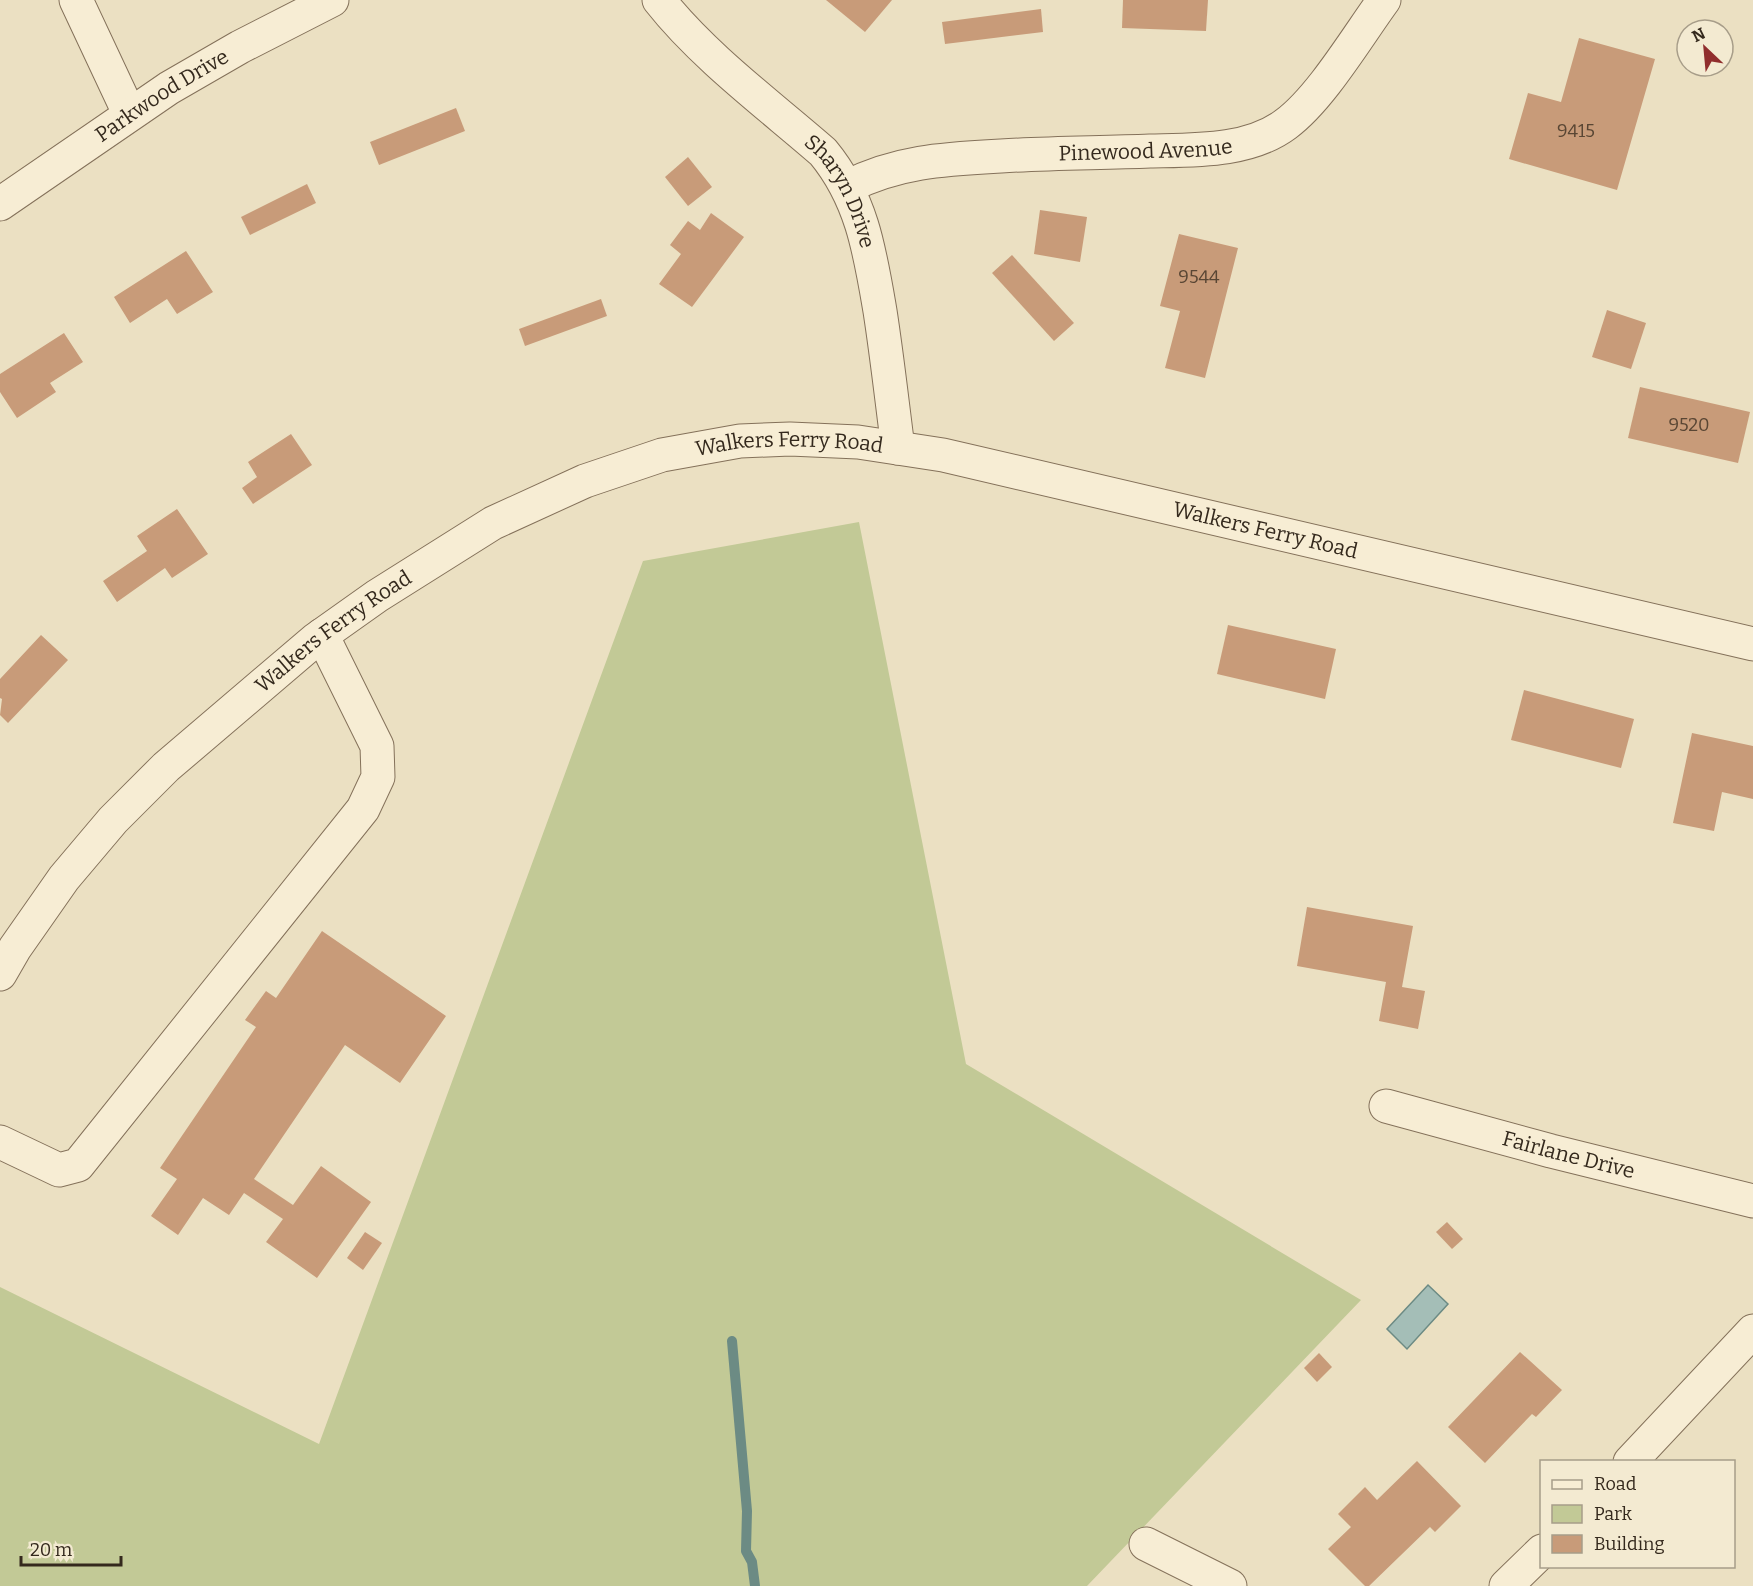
<svg xmlns="http://www.w3.org/2000/svg" width="1753" height="1586" font-family="Bitter,serif">
<style>
.green{fill:#c2c996}
.water{fill:#a4beb7;stroke:#6c8b84;stroke-width:1.5}
.lines{fill:none;stroke-linecap:round;stroke-linejoin:round}
.stream{stroke:#6c8b84;stroke-width:10}
.building{fill:#c89b79}
.minor-casing{stroke:#84715a;stroke-width:35}
.minor{stroke:#f7edd4;stroke-width:33}
.labels{text-anchor:middle;dominant-baseline:central;stroke-width:4.5;stroke-linejoin:round;paint-order:stroke}
.number-label{font-size:18px;fill:#594634}
.street-label{font-size:21px;fill:#34291d;stroke:#f3ead1}
</style>
<rect width="100%" height="100%" fill="#ebe0c2"/>
<path class="green" d="M 859,522 L 966,1064 L 1361,1300 L 1087,1586 L 0,1586 L 0,1287 L 319,1444 L 643,561 Z"/>
<path class="water" d="M 1428,1285 L 1448,1304 L 1407,1349 L 1387,1329 Z"/>
<g class="lines">
<path class="stream" d="M 732,1341 L 747,1511 L 746,1551 L 752,1562 L 755,1586"/>
</g>
<g class="building">
<path d="M 826,0 L 892,0 L 865,32 Z"/>
<path d="M 1123,0 L 1208,0 L 1206,31 L 1122,28 Z"/>
<path d="M 1041,9 L 1043,32 L 945,44 L 942,22 Z"/>
<path d="M 1579,38 L 1655,59 L 1617,190 L 1509,159 L 1528,93 L 1561,102 Z"/>
<path d="M 456,108 L 465,131 L 379,165 L 370,142 Z"/>
<path d="M 688,157 L 712,187 L 688,206 L 665,177 Z"/>
<path d="M 307,184 L 316,203 L 250,235 L 241,217 Z"/>
<path d="M 1040,210 L 1087,217 L 1080,262 L 1034,254 Z"/>
<path d="M 711,213 L 744,237 L 692,307 L 659,284 L 681,254 L 670,245 L 688,221 L 700,230 Z"/>
<path d="M 1179,234 L 1238,248 L 1205,378 L 1165,368 L 1180,311 L 1160,306 Z"/>
<path d="M 186,251 L 213,292 L 177,314 L 167,299 L 130,323 L 114,297 Z"/>
<path d="M 1012,255 L 1074,323 L 1054,341 L 992,273 Z"/>
<path d="M 601,299 L 607,316 L 525,346 L 519,329 Z"/>
<path d="M 1607,310 L 1646,323 L 1631,369 L 1592,357 Z"/>
<path d="M 64,333 L 83,362 L 50,383 L 56,392 L 17,418 L 0,392 L 0,374 Z"/>
<path d="M 1640,387 L 1750,412 L 1738,463 L 1628,438 Z"/>
<path d="M 291,434 L 312,465 L 253,504 L 242,488 L 257,477 L 248,462 Z"/>
<path d="M 177,509 L 208,554 L 172,578 L 165,568 L 117,602 L 103,581 L 147,551 L 137,536 Z"/>
<path d="M 1228,625 L 1336,649 L 1325,699 L 1217,674 Z"/>
<path d="M 41,635 L 68,660 L 8,723 L 0,715 L 2,699 L 0,698 L 0,679 Z"/>
<path d="M 1524,690 L 1634,719 L 1621,768 L 1511,740 Z"/>
<path d="M 1692,733 L 1753,746 L 1753,799 L 1722,792 L 1714,831 L 1673,823 Z"/>
<path d="M 1307,907 L 1413,926 L 1402,987 L 1425,991 L 1418,1029 L 1379,1021 L 1386,982 L 1297,966 Z"/>
<path d="M 322,931 L 446,1016 L 400,1083 L 345,1045 L 254,1179 L 293,1205 L 321,1166 L 371,1202 L 317,1278 L 266,1242 L 283,1219 L 244,1193 L 229,1215 L 203,1198 L 178,1235 L 151,1216 L 177,1179 L 160,1168 L 256,1027 L 245,1020 L 266,991 L 276,998 Z"/>
<path d="M 1447,1222 L 1463,1239 L 1452,1249 L 1436,1232 Z"/>
<path d="M 365,1232 L 382,1243 L 363,1270 L 347,1258 Z"/>
<path d="M 1520,1352 L 1562,1390 L 1536,1417 L 1532,1414 L 1485,1463 L 1448,1427 Z"/>
<path d="M 1319,1353 L 1332,1367 L 1317,1382 L 1304,1368 Z"/>
<path d="M 1417,1461 L 1461,1506 L 1435,1532 L 1430,1527 L 1369,1586 L 1365,1586 L 1328,1549 L 1351,1527 L 1338,1514 L 1365,1487 L 1377,1500 Z"/>
</g>
<g class="lines">
<defs>
<g id="minor">
<path d="M 76,0 L 129,113"/>
<path id="s1" d="M 659,0 C 703,56 769,105 823,152 C 862,199 870,252 880,311 C 887,356 892,402 898,448"/>
<path id="s2" d="M 847,187 C 897,161 946,159 1001,156 C 1050,153 1100,153 1150,151 C 1194,150 1249,152 1286,124 C 1321,98 1357,37 1384,0"/>
<path id="s3" d="M 0,204 L 169,88 L 240,47 L 332,0"/>
<path id="s4" d="M 0,974 L 15,948 L 64,878 L 113,820 L 166,767 L 315,640 L 377,596 L 493,523 L 585,481 L 662,455 L 740,441 L 790,439 L 858,442 L 943,455 L 1753,644"/>
<path id="s5" d="M 1386,1106 L 1551,1151 L 1753,1201"/>
<path d="M 0,1142 L 59,1170 L 78,1165 L 363,809 L 378,777 L 377,746 L 322,635"/>
<path d="M 1630,1462 L 1753,1331"/>
<path d="M 1146,1544 L 1230,1586"/>
<path d="M 1506,1586 L 1542,1551"/>
</g>
</defs>
<use href="#minor" class="minor-casing"/>
<use href="#minor" class="minor"/>
</g>
<g class="labels">
<g class="number-label">
<text x="1576" y="131">9415</text>
<text x="1199" y="277">9544</text>
<text x="1689" y="425">9520</text>
</g>
<g class="street-label">
<text stroke="none"><textPath href="#s3" startOffset="195">Parkwood Drive</textPath></text>
<text stroke="none"><textPath href="#s2" startOffset="303">Pinewood Avenue</textPath></text>
<text stroke="none"><textPath href="#s1" startOffset="267">Sharyn Drive</textPath></text>
<text stroke="none"><textPath href="#s4" startOffset="986">Walkers Ferry Road</textPath></text>
<text stroke="none"><textPath href="#s4" startOffset="1472">Walkers Ferry Road</textPath></text>
<text stroke="none"><textPath href="#s4" startOffset="482">Walkers Ferry Road</textPath></text>
<text stroke="none"><textPath href="#s5" startOffset="189">Fairlane Drive</textPath></text>
</g>
</g>
<rect x="1540" y="1460" width="195" height="108" fill="#f3ead1" stroke="#a79d89" stroke-width="1.5"/>
<rect x="1552" y="1480" width="30" height="9" fill="#f7edd4" stroke="#a79d89" stroke-width="1.5"/>
<text x="1594" y="1490" font-size="18" fill="#34291d">Road</text>
<rect x="1552" y="1505" width="30" height="18" fill="#c2c996" stroke="#a79d89" stroke-width="1.5"/>
<text x="1594" y="1520" font-size="18" fill="#34291d">Park</text>
<rect x="1552" y="1535" width="30" height="18" fill="#c89b79" stroke="#a79d89" stroke-width="1.5"/>
<text x="1594" y="1550" font-size="18" fill="#34291d">Building</text>
<g transform="translate(1705 48) rotate(334)"><circle r="28" fill="#f3ead1" stroke="#a79d89" stroke-width="1.5"/>
<path d="M0-4.5L10 22L0 15L-10 22Z" fill="#902e2d"/>
<text y="-9" font-size="16" font-weight="bold" text-anchor="middle" fill="#34291d">N</text>
</g>
<path d="M21 1556v9h100v-9" fill="none" stroke="#34291d" stroke-width="3"/>
<text x="30" y="1556" font-size="18" fill="#34291d" stroke="#f3ead1" stroke-width="4.5" paint-order="stroke">20 m</text>
</svg>
